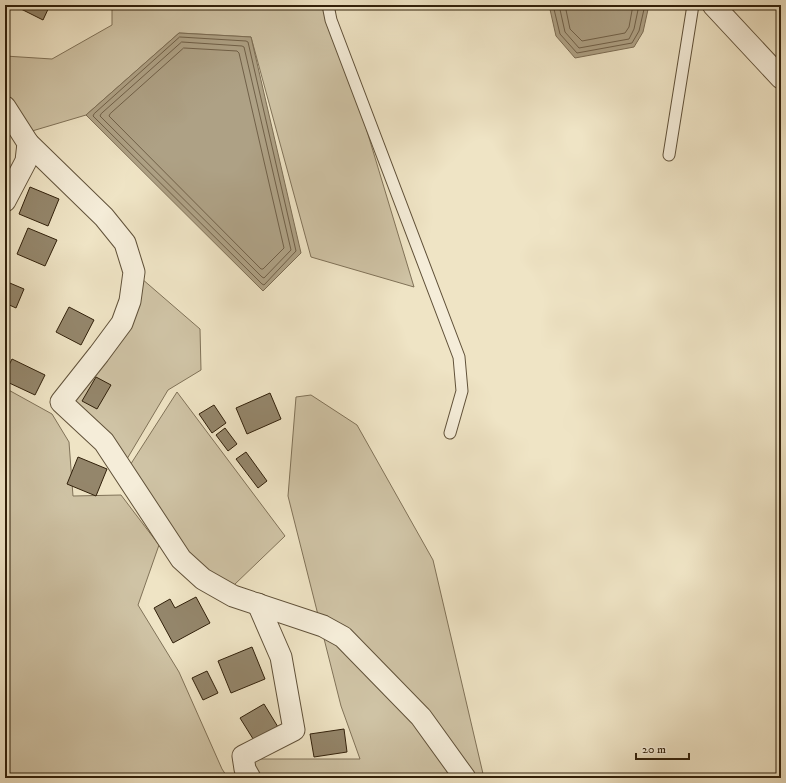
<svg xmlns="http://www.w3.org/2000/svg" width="786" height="783" font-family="'IM FELL DW Pica',serif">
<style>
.green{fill:#cfc3a5;stroke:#807258}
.water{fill:#aea185;stroke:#7c6d54}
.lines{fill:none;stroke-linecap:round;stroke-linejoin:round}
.shore{stroke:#706048;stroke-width:1}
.building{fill:#94866b;stroke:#31200a}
.service-casing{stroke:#605139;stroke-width:13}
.minor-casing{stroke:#605139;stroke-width:23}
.service{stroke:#f5edd9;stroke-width:11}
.minor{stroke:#f5edd9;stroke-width:21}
</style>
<rect width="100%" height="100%" fill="#efe4c5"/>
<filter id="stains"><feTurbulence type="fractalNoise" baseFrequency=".005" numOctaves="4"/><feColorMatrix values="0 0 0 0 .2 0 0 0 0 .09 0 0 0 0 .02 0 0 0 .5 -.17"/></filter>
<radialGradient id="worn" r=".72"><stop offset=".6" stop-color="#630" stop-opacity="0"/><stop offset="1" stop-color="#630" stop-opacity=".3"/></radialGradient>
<g class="green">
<path d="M 112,5 L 329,5 L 414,287 L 311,257 L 251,37 L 179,33 L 86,115 L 22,134 L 5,107 L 5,56 L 52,59 L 112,25 Z"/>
<path d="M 134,272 L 200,329 L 201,370 L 168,390 L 121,469 L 65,397 L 127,324 Z"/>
<path d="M 5,388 L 52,414 L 69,442 L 73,496 L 121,495 L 159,545 L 138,605 L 179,672 L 222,769 L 228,778 L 5,778 Z"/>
<path d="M 177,392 L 285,536 L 234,585 L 203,579 L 125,473 Z"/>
<path d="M 311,395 L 357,425 L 433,560 L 484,778 L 252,778 L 243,759 L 360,759 L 341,706 L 288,496 L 296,397 Z"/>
</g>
<g class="water">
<path d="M 549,5 L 649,5 L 643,32 L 634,47 L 575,58 L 556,36 Z"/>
<path d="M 179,33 L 251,37 L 301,253 L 263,291 L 86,115 Z"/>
</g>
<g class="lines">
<g class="shore">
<path d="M 553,5 L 560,34 L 577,53 L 632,43 L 639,31 L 645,5"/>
<path d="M 559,5 L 565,32 L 579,48 L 629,39 L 634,29 L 639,5"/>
<path d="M 565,5 L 570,29 L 582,41 L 625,33 L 629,27 L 633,5"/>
<path d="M 180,37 L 246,41 L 248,42 L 296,251 L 264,285 L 262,284 L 93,116 L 94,114 Z"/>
<path d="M 182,42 L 242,46 L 244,47 L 291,250 L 264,278 L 262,277 L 100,116 L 101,114 Z"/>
<path d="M 184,48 L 237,51 L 239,53 L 284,248 L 263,269 L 261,269 L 109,116 L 110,114 Z"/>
</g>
</g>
<g class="building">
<path d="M 13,5 L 50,5 L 43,20 Z"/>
<path d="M 30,187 L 59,199 L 48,226 L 19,214 Z"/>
<path d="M 28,228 L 57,240 L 45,266 L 17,254 Z"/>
<path d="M 5,281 L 24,289 L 16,308 L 5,303 Z"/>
<path d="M 69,307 L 94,320 L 81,345 L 56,332 Z"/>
<path d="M 12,359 L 45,375 L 35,395 L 5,381 L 5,373 Z"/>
<path d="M 96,377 L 111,385 L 97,409 L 82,401 Z"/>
<path d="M 270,393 L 281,419 L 247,434 L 236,408 Z"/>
<path d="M 214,405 L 226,423 L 212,433 L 199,414 Z"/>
<path d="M 225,428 L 237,444 L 228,451 L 216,435 Z"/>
<path d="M 246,452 L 267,481 L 258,488 L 236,459 Z"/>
<path d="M 78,457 L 107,469 L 96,496 L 67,484 Z"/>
<path d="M 196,597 L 210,623 L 173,643 L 154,608 L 170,599 L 175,608 Z"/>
<path d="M 252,647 L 265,679 L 231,693 L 218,661 Z"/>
<path d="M 207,671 L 218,693 L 203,700 L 192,678 Z"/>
<path d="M 264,704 L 278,727 L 255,742 L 240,718 Z"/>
<path d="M 344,729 L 347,752 L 314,757 L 310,734 Z"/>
</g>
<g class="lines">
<defs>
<g id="service">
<path d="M 328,5 L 331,20 L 459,357 L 462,391 L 450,433"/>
<path d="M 669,155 L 693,5"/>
</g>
<g id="minor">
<path d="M 713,5 L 781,78"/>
<path d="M 5,107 L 28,143 L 26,161 L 5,201"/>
<path d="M 28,143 L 104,217 L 125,243 L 134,272 L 130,301 L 122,323 L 99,354 L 61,402 L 104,442 L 181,559 L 203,579 L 233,596 L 323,626 L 343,637 L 421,717 L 465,778"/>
<path d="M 250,778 L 245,769 L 243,756 L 294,730 L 281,657 L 258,604"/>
</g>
</defs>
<use href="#service" class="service-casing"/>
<use href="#minor" class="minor-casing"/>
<use href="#service" class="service"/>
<use href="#minor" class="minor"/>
</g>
<rect width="786" height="783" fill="none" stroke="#efe4c5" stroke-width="20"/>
<rect x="6" y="6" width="774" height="771" fill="none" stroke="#31200a" stroke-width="2"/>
<rect x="10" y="10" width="766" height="763" fill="none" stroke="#31200a"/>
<path d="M636 753v6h53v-6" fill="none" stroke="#31200a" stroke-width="2"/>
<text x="642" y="753" font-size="12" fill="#31200a" stroke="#f5edd9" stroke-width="3" paint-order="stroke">20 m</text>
<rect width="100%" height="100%" filter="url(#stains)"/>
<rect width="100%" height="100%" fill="url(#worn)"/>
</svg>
